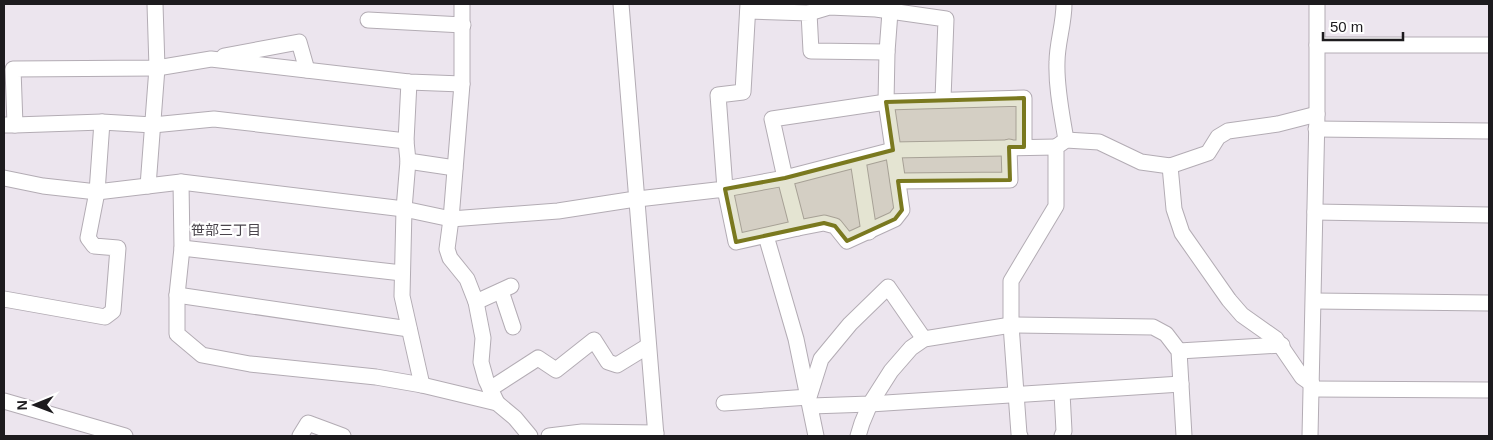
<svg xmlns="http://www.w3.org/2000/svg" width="1493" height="440" font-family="Helvetica,'Noto Sans JP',sans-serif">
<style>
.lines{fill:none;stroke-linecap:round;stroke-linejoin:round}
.minor-casing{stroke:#b3acb4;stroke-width:17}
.minor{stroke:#fff;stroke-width:15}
.marked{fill:#7a791f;fill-opacity:0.2;stroke:#7a791f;stroke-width:4;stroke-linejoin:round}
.labels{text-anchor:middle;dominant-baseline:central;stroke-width:4.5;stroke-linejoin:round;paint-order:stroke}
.neighbourhood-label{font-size:14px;fill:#4a454c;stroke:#fff}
</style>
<rect width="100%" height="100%" fill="#ece5ee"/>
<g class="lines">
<defs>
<g id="minor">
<path d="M 462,4 L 462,84 L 451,219 L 447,249 L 450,258 L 467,279 L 476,302 L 483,338 L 481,362 L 486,380 L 497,403"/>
<path d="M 621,4 L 656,436"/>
<path d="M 1064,4 C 1064,24 1057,43 1057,62 C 1056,88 1062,115 1066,140"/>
<path d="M 748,11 L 809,13 L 811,51 L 887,52"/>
<path d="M 809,13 L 829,7 L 876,9 L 946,19 L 943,99"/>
<path d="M 368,20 L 463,25"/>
<path d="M 1317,45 L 1489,45"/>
<path d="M 224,56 L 299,42 L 307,70"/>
<path d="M 409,82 L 406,141 L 408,161 L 404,209 L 402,296 L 422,385"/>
<path d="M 4,125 L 15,125 L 13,69 L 157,68 L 211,59 L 409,82 L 462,84"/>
<path d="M 15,125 L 102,122 L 153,125 L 214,119 L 406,141"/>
<path d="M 1316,129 L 1489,131"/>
<path d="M 1024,147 L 1024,98 L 886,102 L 772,119 L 785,178 L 893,150 L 1056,147"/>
<path d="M 858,160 L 869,232"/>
<path d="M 408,161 L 455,168"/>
<path d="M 1170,166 L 1174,209 L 1182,233 L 1229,300 L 1242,315 L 1276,339 L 1302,377 L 1312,384"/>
<path d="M 4,178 L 43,186 L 97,192 L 181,182 L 404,209 L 451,219 L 558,211 L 629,200 L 725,189 L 785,178 L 798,228 L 736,242 L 725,189 L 718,95 L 743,92 L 748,4"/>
<path d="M 898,181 L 1010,180 L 1009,147"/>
<path d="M 181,182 L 182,248 L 177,295 L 177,334 L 202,355 L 250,364 L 376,377 L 422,385 L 497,403 L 515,418 L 530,436"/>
<path d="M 148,186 L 157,68 L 155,4"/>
<path d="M 1315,212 L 1489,215"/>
<path d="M 798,228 L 824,223 L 835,226 L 847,241 L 895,219 L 902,210 L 886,102 L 887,52 L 890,12"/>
<path d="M 766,236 L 796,339 L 816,436"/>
<path d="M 182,248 L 402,273"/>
<path d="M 501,291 L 513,327"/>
<path d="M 177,295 L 409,329"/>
<path d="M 4,299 L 105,317 L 113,311 L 118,248 L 94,246 L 88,238 L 97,192 L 102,122"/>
<path d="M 1314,301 L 1489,303"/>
<path d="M 476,302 L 511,286"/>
<path d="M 1179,351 L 1282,345"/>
<path d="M 490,389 L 538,358 L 556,370 L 594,340 L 608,362 L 617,365 L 648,346"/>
<path d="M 1312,389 L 1489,390"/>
<path d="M 1062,393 L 1064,431 L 1062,436"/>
<path d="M 4,401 L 125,436"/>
<path d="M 724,403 L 809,397 L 821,359 L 850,324 L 888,287 L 924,339"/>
<path d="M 811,406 L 870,404 L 1181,384"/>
<path d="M 300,436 L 308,423 L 343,436"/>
<path d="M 549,436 L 582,432 L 656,433"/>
<path d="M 858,436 L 862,423 L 870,404 L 891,371 L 911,348 L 924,339 L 1011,325 L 1153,327 L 1166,334 L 1179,351 L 1184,436"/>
<path d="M 1020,436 L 1019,434 L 1011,325 L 1011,281 L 1056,206 L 1056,147 L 1066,140 L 1099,142 L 1141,162 L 1170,166 L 1208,153 L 1218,137 L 1228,131 L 1278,124 L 1317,114"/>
<path d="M 1310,436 L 1317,114 L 1317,4"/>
</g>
</defs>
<use href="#minor" class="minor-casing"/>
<use href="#minor" class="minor"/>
</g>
<path class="marked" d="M 1024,98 L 1024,147 L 1009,147 L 1010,180 L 898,181 L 902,210 L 895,219 L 847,241 L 835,226 L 824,223 L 736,242 L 725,189 L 785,178 L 893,150 L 886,102 Z"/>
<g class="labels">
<g class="neighbourhood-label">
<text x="226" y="230">笹部三丁目</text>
</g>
</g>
<rect width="1493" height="440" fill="none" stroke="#1d1b1e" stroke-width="10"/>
<g transform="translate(35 405) rotate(269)" stroke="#ffffff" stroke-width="4" paint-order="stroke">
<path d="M0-4L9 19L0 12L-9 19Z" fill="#1d1b1e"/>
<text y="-8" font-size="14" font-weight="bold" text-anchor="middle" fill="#1d1b1e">N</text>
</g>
<path d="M1323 32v8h80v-8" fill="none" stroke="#1d1b1e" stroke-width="2.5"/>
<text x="1330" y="32" font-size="15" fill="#1d1b1e" stroke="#ffffff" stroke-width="4" paint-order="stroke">50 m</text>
</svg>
